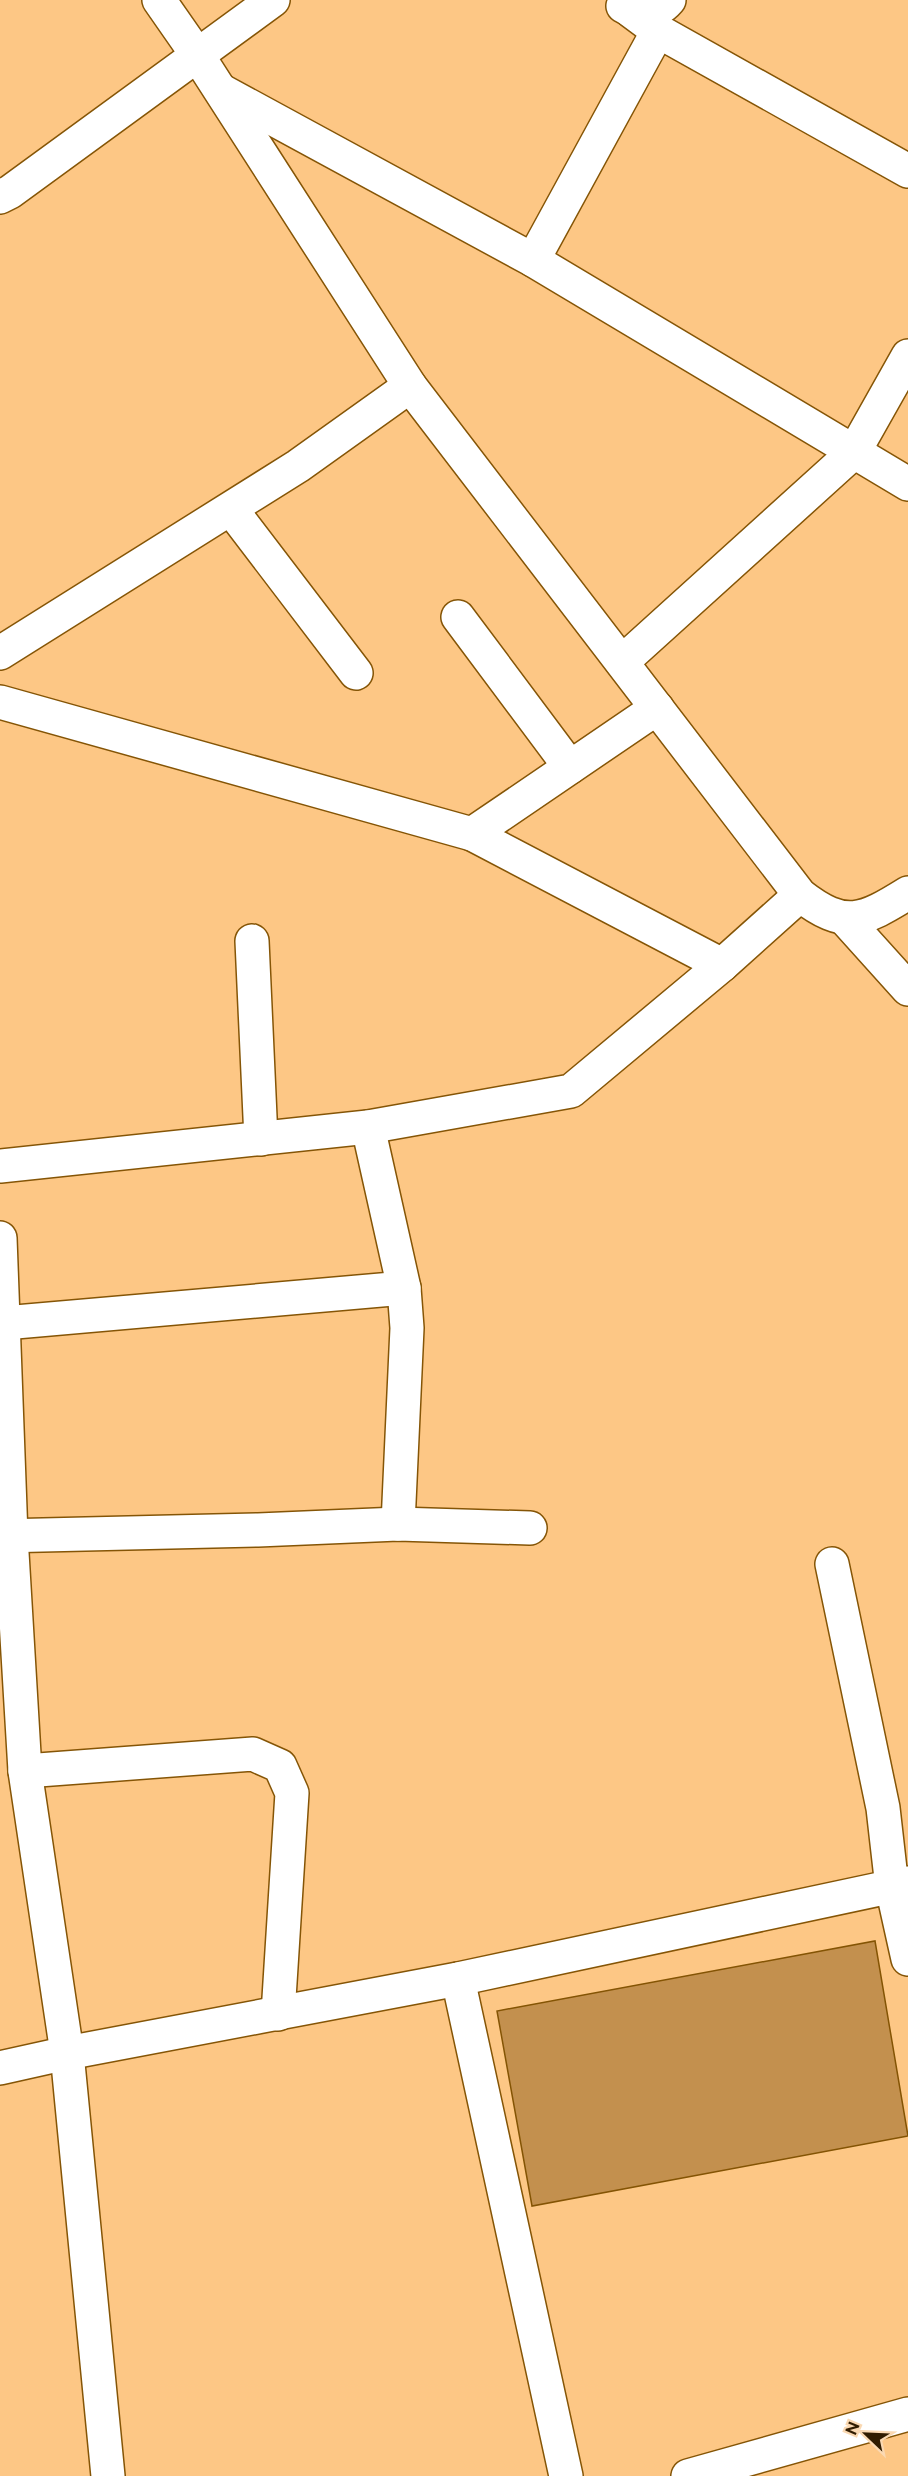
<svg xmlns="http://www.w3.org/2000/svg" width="908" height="2476" font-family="Raleway,sans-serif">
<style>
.building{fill:#c3904e;stroke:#845404;stroke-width:1.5}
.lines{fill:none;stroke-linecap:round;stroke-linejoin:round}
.minor-casing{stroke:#855506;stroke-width:36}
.major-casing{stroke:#855506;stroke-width:36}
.minor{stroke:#fff;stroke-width:33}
.major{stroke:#fff;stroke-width:33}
</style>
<rect width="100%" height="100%" fill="#fdc785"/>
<path class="building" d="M 875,1941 L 908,2136 L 532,2206 L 497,2011 Z"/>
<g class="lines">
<defs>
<g id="minor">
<path d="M 159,0 L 198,56 L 410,386 L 800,895 C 845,930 863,921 908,893"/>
<path d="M 623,6 C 639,16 656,15 669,0"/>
<path d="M 631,11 L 658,31 L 908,171"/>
<path d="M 222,91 L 533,260 L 908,484"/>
<path d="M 0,197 L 10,192 L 273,0"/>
<path d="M 533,260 L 658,31"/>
<path d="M 231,509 L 356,673"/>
<path d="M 458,617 L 570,767"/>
<path d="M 0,653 L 298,466 L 410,386"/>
<path d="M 622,662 L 854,452 L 908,356"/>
<path d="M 0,702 L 472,834 L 657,708"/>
<path d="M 472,834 L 722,965"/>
<path d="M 845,919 L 908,989"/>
<path d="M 252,941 L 261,1139"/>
<path d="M 368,1127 L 404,1288 L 407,1328 L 398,1524"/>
<path d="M 0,1166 L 368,1127 L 571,1091 L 722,965 L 800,895"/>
<path d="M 0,1238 L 11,1536 L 25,1771 L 67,2053 L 108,2476"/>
<path d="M 4,1323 L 404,1288"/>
<path d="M 0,1536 L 258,1530 L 398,1524 L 530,1528"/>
<path d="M 832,1564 L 883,1808 L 892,1887 L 908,1959"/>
<path d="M 25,1771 L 253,1754 L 280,1766 L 292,1793 L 278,2014"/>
<path d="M 458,1979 L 566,2476"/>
<path d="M 688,2476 L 908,2414"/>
</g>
<path id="major" d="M 0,2068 L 67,2053 L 458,1979 L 908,1883"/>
</defs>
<use href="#minor" class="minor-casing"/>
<use href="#major" class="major-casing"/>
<use href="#minor" class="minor"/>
<use href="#major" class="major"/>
</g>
<g transform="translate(866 2434) rotate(293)" stroke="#fad9b3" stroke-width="4.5" paint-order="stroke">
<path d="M0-4.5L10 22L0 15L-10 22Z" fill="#301c01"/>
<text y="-9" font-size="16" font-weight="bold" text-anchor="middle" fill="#301c01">N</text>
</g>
</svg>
